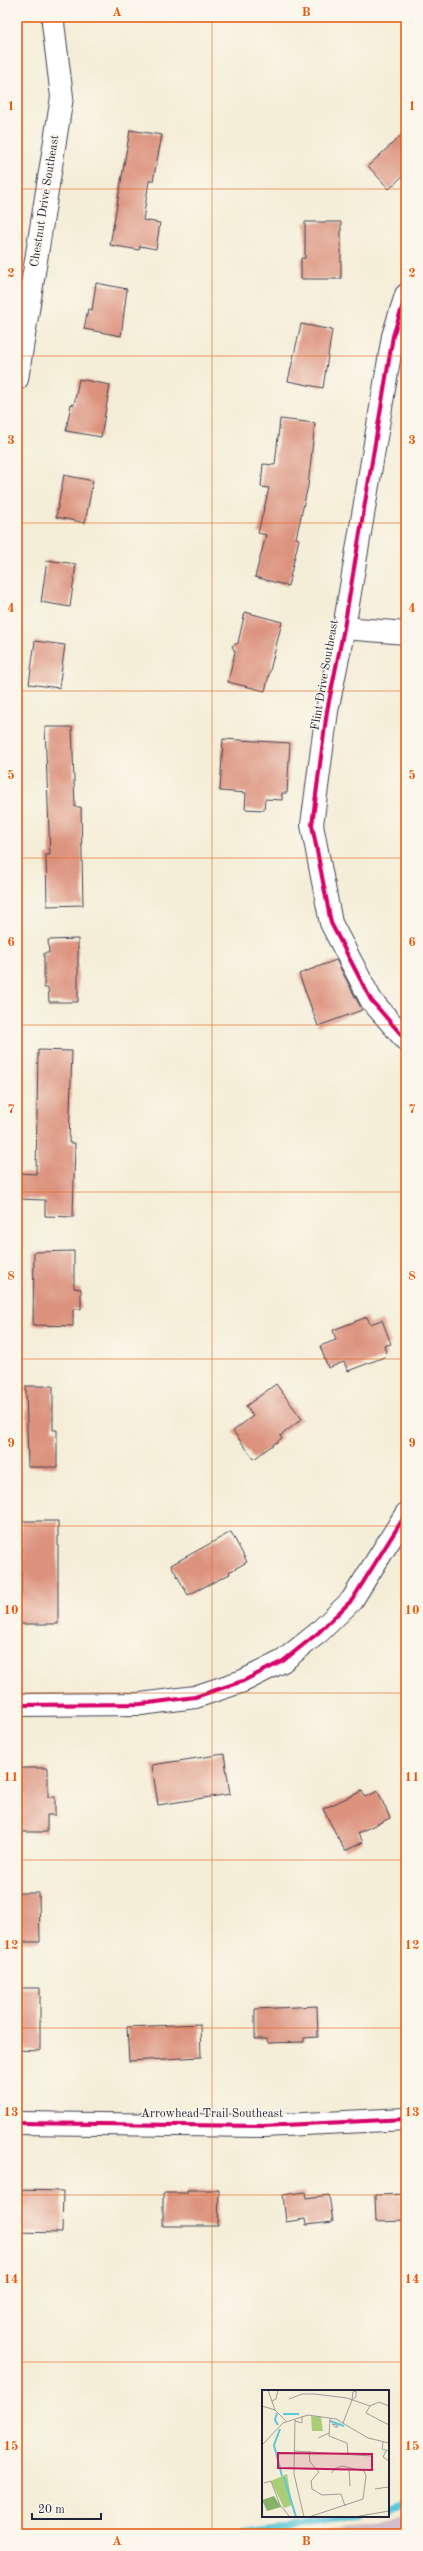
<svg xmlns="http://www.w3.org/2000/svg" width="423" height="2551" font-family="'Old Standard TT',serif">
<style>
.industrial{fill:#d2bdc8}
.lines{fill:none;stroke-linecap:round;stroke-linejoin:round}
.stream{stroke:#5ec7da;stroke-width:7}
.building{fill:#dc937e}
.minor-casing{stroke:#424052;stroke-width:24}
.minor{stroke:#fff;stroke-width:22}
.cycleway-casing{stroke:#fbf7ec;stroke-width:6}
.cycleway{stroke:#d6006c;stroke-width:4}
.grid{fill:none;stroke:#e8590c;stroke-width:1;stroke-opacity:0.55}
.labels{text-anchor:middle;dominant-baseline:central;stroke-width:3;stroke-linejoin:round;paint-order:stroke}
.street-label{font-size:12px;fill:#22223b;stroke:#fbf7ec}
.inset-river{fill:none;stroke:#5ec7da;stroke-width:2}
.inset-road{fill:none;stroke:#a09c99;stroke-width:1}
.view{fill:#c2185b;fill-opacity:0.15;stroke:#c2185b;stroke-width:2}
.inset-edge{fill:none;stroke:#22223b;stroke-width:2}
.neatline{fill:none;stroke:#e8590c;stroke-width:1.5}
.grid-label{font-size:13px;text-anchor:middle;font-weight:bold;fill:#e8590c}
</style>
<rect width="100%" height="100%" fill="#fbf7ec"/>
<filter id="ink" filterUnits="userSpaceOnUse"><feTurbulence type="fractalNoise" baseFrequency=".025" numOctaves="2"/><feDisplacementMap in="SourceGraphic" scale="8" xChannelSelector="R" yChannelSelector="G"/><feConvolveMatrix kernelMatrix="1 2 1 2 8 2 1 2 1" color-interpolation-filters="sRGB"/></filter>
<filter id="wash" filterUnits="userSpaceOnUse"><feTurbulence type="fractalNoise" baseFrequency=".012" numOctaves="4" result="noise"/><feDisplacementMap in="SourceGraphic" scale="16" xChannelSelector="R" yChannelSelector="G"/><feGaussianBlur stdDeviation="0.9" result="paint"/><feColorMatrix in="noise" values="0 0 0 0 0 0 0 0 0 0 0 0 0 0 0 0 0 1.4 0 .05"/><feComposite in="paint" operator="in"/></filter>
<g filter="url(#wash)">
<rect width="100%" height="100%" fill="#f4edd7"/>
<path class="industrial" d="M 404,2513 L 406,2534 L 326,2534 Z"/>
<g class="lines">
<g class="stream">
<path d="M 388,2507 L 406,2501"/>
<path d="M 246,2534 L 338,2521 L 358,2516"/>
</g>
</g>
<g id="blocks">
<g class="building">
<path d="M 130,130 L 162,135 L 153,181 L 149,181 L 143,220 L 160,223 L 156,249 L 140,246 L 139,250 L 110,245 Z"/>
<path d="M 406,131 L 406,173 L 389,189 L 368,166 Z"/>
<path d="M 305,222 L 341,222 L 341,279 L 301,279 L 301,258 L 305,258 Z"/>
<path d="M 96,283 L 127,289 L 121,336 L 84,329 L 88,309 L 92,310 Z"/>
<path d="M 301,324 L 332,330 L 323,388 L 288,381 Z"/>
<path d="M 79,379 L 110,385 L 101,437 L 66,431 L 71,404 L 74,405 Z"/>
<path d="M 280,419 L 315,423 L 308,486 L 296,538 L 299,539 L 288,586 L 255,577 L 266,535 L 258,533 L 269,488 L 261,487 L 263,464 L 275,465 Z"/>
<path d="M 64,475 L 93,481 L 85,523 L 56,517 Z"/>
<path d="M 47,560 L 76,564 L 70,607 L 41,602 Z"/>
<path d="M 245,612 L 282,622 L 265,691 L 228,682 L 235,652 L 232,646 L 238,643 Z"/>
<path d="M 35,641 L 65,645 L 59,688 L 29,684 Z"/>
<path d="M 45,727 L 72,727 L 75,807 L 81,807 L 83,905 L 47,906 L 46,855 L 50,855 Z"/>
<path d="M 223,739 L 290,743 L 287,793 L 282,793 L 282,800 L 265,799 L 264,810 L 245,809 L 246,793 L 220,791 Z"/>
<path d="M 78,939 L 78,1002 L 49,1002 L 48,988 L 44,988 L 44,953 L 49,953 L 48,940 Z"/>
<path d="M 336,960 L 362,1010 L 318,1026 L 299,974 Z"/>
<path d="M 38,1050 L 72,1051 L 69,1143 L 75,1143 L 73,1217 L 45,1216 L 45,1200 L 17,1199 L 17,1173 L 36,1174 Z"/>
<path d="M 74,1251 L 74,1288 L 81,1289 L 81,1309 L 73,1309 L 73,1326 L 33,1325 L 34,1252 Z"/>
<path d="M 367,1317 L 370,1324 L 382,1320 L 391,1344 L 384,1346 L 387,1356 L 348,1371 L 344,1362 L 328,1368 L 320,1346 L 336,1340 L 333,1330 Z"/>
<path d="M 276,1384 L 302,1419 L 280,1436 L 282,1438 L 254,1459 L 233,1431 L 253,1416 L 246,1406 Z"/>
<path d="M 26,1386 L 53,1386 L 53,1430 L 57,1430 L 57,1467 L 28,1467 Z"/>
<path d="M 21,1521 L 58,1521 L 58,1624 L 17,1624 L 17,1595 L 21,1595 Z"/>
<path d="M 231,1532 L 247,1562 L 229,1572 L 230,1574 L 188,1595 L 171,1565 Z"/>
<path d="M 224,1754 L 230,1794 L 158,1805 L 152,1765 Z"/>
<path d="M 17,1768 L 48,1768 L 48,1797 L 55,1797 L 55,1815 L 47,1815 L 47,1832 L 17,1832 Z"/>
<path d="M 362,1791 L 365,1797 L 378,1791 L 390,1818 L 358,1833 L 363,1842 L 345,1851 L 323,1809 Z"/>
<path d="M 17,1893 L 39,1893 L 40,1942 L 17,1942 Z"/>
<path d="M 17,1988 L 40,1988 L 40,2051 L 17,2050 Z"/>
<path d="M 317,2006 L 318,2037 L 304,2038 L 304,2042 L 268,2043 L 267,2039 L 255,2039 L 255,2009 Z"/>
<path d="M 200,2024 L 201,2057 L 129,2061 L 127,2027 Z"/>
<path d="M 17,2190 L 63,2191 L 62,2233 L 17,2232 Z"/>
<path d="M 187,2190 L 219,2190 L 218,2226 L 163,2226 L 163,2193 L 187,2193 Z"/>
<path d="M 305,2192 L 306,2198 L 329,2195 L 333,2222 L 306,2225 L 305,2219 L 286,2222 L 283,2195 Z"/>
<path d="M 406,2194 L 406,2221 L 376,2222 L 375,2195 Z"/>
</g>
</g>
</g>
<g filter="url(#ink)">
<use href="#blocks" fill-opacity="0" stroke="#424052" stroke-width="1"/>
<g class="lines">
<defs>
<g id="minor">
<path d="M 406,295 L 393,336 L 344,628 L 327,711 L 312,825 L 331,923 L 371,1000 L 406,1040"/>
<path d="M 17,379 L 62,97 L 53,23"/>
<path d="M 344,628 L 406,633"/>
<path d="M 17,1705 L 141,1704 L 195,1697 L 243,1681 L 283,1661 L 318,1633 L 352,1600 L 406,1514"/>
<path d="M 17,2123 L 263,2126 L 406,2119"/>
</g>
</defs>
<use href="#minor" class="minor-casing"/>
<use href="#minor" class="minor"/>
<defs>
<g id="cycleway">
<path d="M 406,295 L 393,336 L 344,628 L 327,711 L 312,825 L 331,923 L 371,1000 L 406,1040"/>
<path d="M 17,1705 L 141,1704 L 195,1697 L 243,1681 L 283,1661 L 318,1633 L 352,1600 L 406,1514"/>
<path d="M 17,2123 L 263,2126 L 406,2119"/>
</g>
</defs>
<use href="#cycleway" class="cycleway-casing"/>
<use href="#cycleway" class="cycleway"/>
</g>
</g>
<path class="grid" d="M 212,17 L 212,2534M 17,189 L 406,189M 17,356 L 406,356M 17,523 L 406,523M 17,691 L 406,691M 17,858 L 406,858M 17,1025 L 406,1025M 17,1192 L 406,1192M 17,1359 L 406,1359M 17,1526 L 406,1526M 17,1693 L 406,1693M 17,1860 L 406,1860M 17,2028 L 406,2028M 17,2195 L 406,2195M 17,2362 L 406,2362"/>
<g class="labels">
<g class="street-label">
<text transform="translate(45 201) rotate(-81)">Chestnut Drive Southeast</text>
<text transform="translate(325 675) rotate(-80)">Flint Drive Southeast</text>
<text x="212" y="2114">Arrowhead Trail Southeast</text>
</g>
</g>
<g transform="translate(262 2390)">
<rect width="127" height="127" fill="#f4edd7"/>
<path d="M 49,26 L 59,27 L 61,41 L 50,41 ZM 25,84 L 30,115 L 22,118 L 9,91 Z" fill="#aace77"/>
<path d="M 12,106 L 19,117 L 5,121 L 0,110 Z" fill="#87b168"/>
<path class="inset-river" d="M 15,23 L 13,30 L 16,35M 21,24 L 37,24M 68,31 L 82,36M 18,39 L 12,55 L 20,86M 22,87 L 34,127"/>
<path class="inset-road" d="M 6,0 L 13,20 L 24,31M 94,1 L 94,7 L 90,10 L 91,2 ZM 27,9 L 40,4 L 53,4 L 85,8 L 108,16M 10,11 L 14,9 L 16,0M 0,16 L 13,20M 108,16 L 104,23 L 127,35M 108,16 L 117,12 L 127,16M 68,28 L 67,46 L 85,53 L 86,63M 33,29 L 32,84 L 42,127M 33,31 L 40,33 L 40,26M 81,33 L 90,10M 70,34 L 75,35 L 76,37 L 73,37 ZM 56,48 L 67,43M 121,52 L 120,59 L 127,61M 0,55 L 21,33 L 46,25 L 74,29 L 106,48 L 127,53M 32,61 L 110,66M 47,61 L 48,72 L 57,82 L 49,91 L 50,99 L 60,105 L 79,104 L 83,116M 124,61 L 121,67 L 127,71M 127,70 L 127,113M 87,77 L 88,96M 2,93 L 9,91 L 18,115 L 28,127M 113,99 L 126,97M 47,127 L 101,109 L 104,86 L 102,81 L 80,76 L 72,79 L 70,83M 92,127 L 127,121"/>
<path class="view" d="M 16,63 L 110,64 L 110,80 L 16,78 Z"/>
<rect width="127" height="127" class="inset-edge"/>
</g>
<rect width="423" height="2551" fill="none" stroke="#fbf7ec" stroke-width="44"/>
<path d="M32 2513v6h69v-6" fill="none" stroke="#22223b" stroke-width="2"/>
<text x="38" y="2513" font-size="12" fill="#22223b" stroke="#fbf7ec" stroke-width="3" paint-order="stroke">20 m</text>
<rect x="22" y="22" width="379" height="2507" class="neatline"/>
<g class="grid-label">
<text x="117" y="16">A</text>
<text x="306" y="16">B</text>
<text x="11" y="110">1</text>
<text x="412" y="110">1</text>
<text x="11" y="277">2</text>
<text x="412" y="277">2</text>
<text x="11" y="444">3</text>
<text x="412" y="444">3</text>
<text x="11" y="612">4</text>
<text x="412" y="612">4</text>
<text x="11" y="779">5</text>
<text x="412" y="779">5</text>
<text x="11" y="946">6</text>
<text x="412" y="946">6</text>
<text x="11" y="1113">7</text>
<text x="412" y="1113">7</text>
<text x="11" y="1280">8</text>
<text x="412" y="1280">8</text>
<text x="11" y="1447">9</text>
<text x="412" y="1447">9</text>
<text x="11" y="1614">10</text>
<text x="412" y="1614">10</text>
<text x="11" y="1781">11</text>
<text x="412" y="1781">11</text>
<text x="11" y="1949">12</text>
<text x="412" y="1949">12</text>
<text x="11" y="2116">13</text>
<text x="412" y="2116">13</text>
<text x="11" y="2283">14</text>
<text x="412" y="2283">14</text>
<text x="11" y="2450">15</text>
<text x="412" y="2450">15</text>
<text x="117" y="2545">A</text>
<text x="306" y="2545">B</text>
</g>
</svg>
